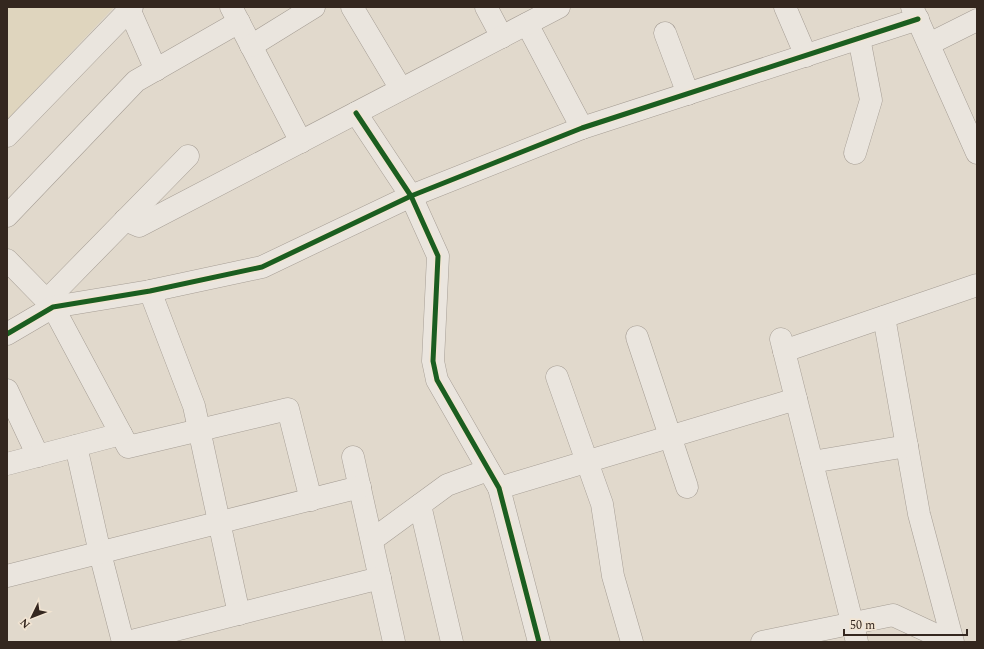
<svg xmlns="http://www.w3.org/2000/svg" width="984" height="649" font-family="Spectral,serif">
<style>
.farmland{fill:#dfd5be}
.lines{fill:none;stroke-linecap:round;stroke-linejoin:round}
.minor-casing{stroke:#a69e95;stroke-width:23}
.minor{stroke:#eae5de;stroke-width:22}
.cycleway-casing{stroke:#f2e5d3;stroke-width:8}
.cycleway{stroke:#1b5e20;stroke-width:5}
</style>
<rect width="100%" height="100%" fill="#e1d9cc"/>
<path class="farmland" d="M 7,7 L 114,7 L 7,120 Z"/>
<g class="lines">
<defs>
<g id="minor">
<path d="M 231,7 L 301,142"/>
<path d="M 352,7 L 401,89"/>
<path d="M 486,7 L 502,37"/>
<path d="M 785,7 L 806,56"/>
<path d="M 912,7 L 977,153"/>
<path d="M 129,9 L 156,70"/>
<path d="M 527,24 L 582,128"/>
<path d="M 665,33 L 688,94"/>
<path d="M 929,44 L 977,20"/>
<path d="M 251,46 L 314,7"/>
<path d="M 356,113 L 411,196 L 438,256 L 433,361 L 437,380 L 499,488 L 539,642"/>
<path d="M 7,136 L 132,7"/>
<path d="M 855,153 L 871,100 L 859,38"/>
<path d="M 7,216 L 136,81 L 239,22"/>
<path d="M 125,220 L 139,226 L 559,7"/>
<path d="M 7,260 L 53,307 L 128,447 L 288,409 L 311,500"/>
<path d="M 150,291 L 194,406 L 239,614"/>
<path d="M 47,300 L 188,156"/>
<path d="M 884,317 L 919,514 L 953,642"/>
<path d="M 7,334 L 53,307 L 150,291 L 262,267 L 411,196 L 582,128 L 918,19"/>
<path d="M 637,337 L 687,487"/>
<path d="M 781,339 L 857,642"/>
<path d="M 784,351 L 977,285"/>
<path d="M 557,377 L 602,504 L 613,576 L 632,642"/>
<path d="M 7,390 L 38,456"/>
<path d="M 76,446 L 100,553 L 123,642"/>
<path d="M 353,457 L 394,642"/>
<path d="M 812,462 L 907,446"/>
<path d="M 7,464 L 121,434"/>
<path d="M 499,488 L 796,399"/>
<path d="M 420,505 L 452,642"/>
<path d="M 372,540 L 447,485 L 488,470"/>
<path d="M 7,576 L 360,487"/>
<path d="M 128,642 L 380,578"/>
<path d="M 762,642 L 893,615 L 951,642"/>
</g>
</defs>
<use href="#minor" class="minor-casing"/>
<use href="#minor" class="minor"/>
<defs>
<g id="cycleway">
<path d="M 356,113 L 411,196 L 438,256 L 433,361 L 437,380 L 499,488 L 539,642"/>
<path d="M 7,334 L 53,307 L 150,291 L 262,267 L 411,196 L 582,128 L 918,19"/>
</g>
</defs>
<use href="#cycleway" class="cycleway-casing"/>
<use href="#cycleway" class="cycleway"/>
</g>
<rect width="984" height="649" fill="none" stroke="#34271f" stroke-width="16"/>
<g transform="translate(32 617) rotate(227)" stroke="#f2e5d3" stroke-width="3" paint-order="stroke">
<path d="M0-3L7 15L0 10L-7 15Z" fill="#34271f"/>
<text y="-6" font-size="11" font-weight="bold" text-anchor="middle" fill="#34271f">N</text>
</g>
<path d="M844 629v6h123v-6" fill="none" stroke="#34271f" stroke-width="2"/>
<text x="850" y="629" font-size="12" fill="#34271f" stroke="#f2e5d3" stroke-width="3" paint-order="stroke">50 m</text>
</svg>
